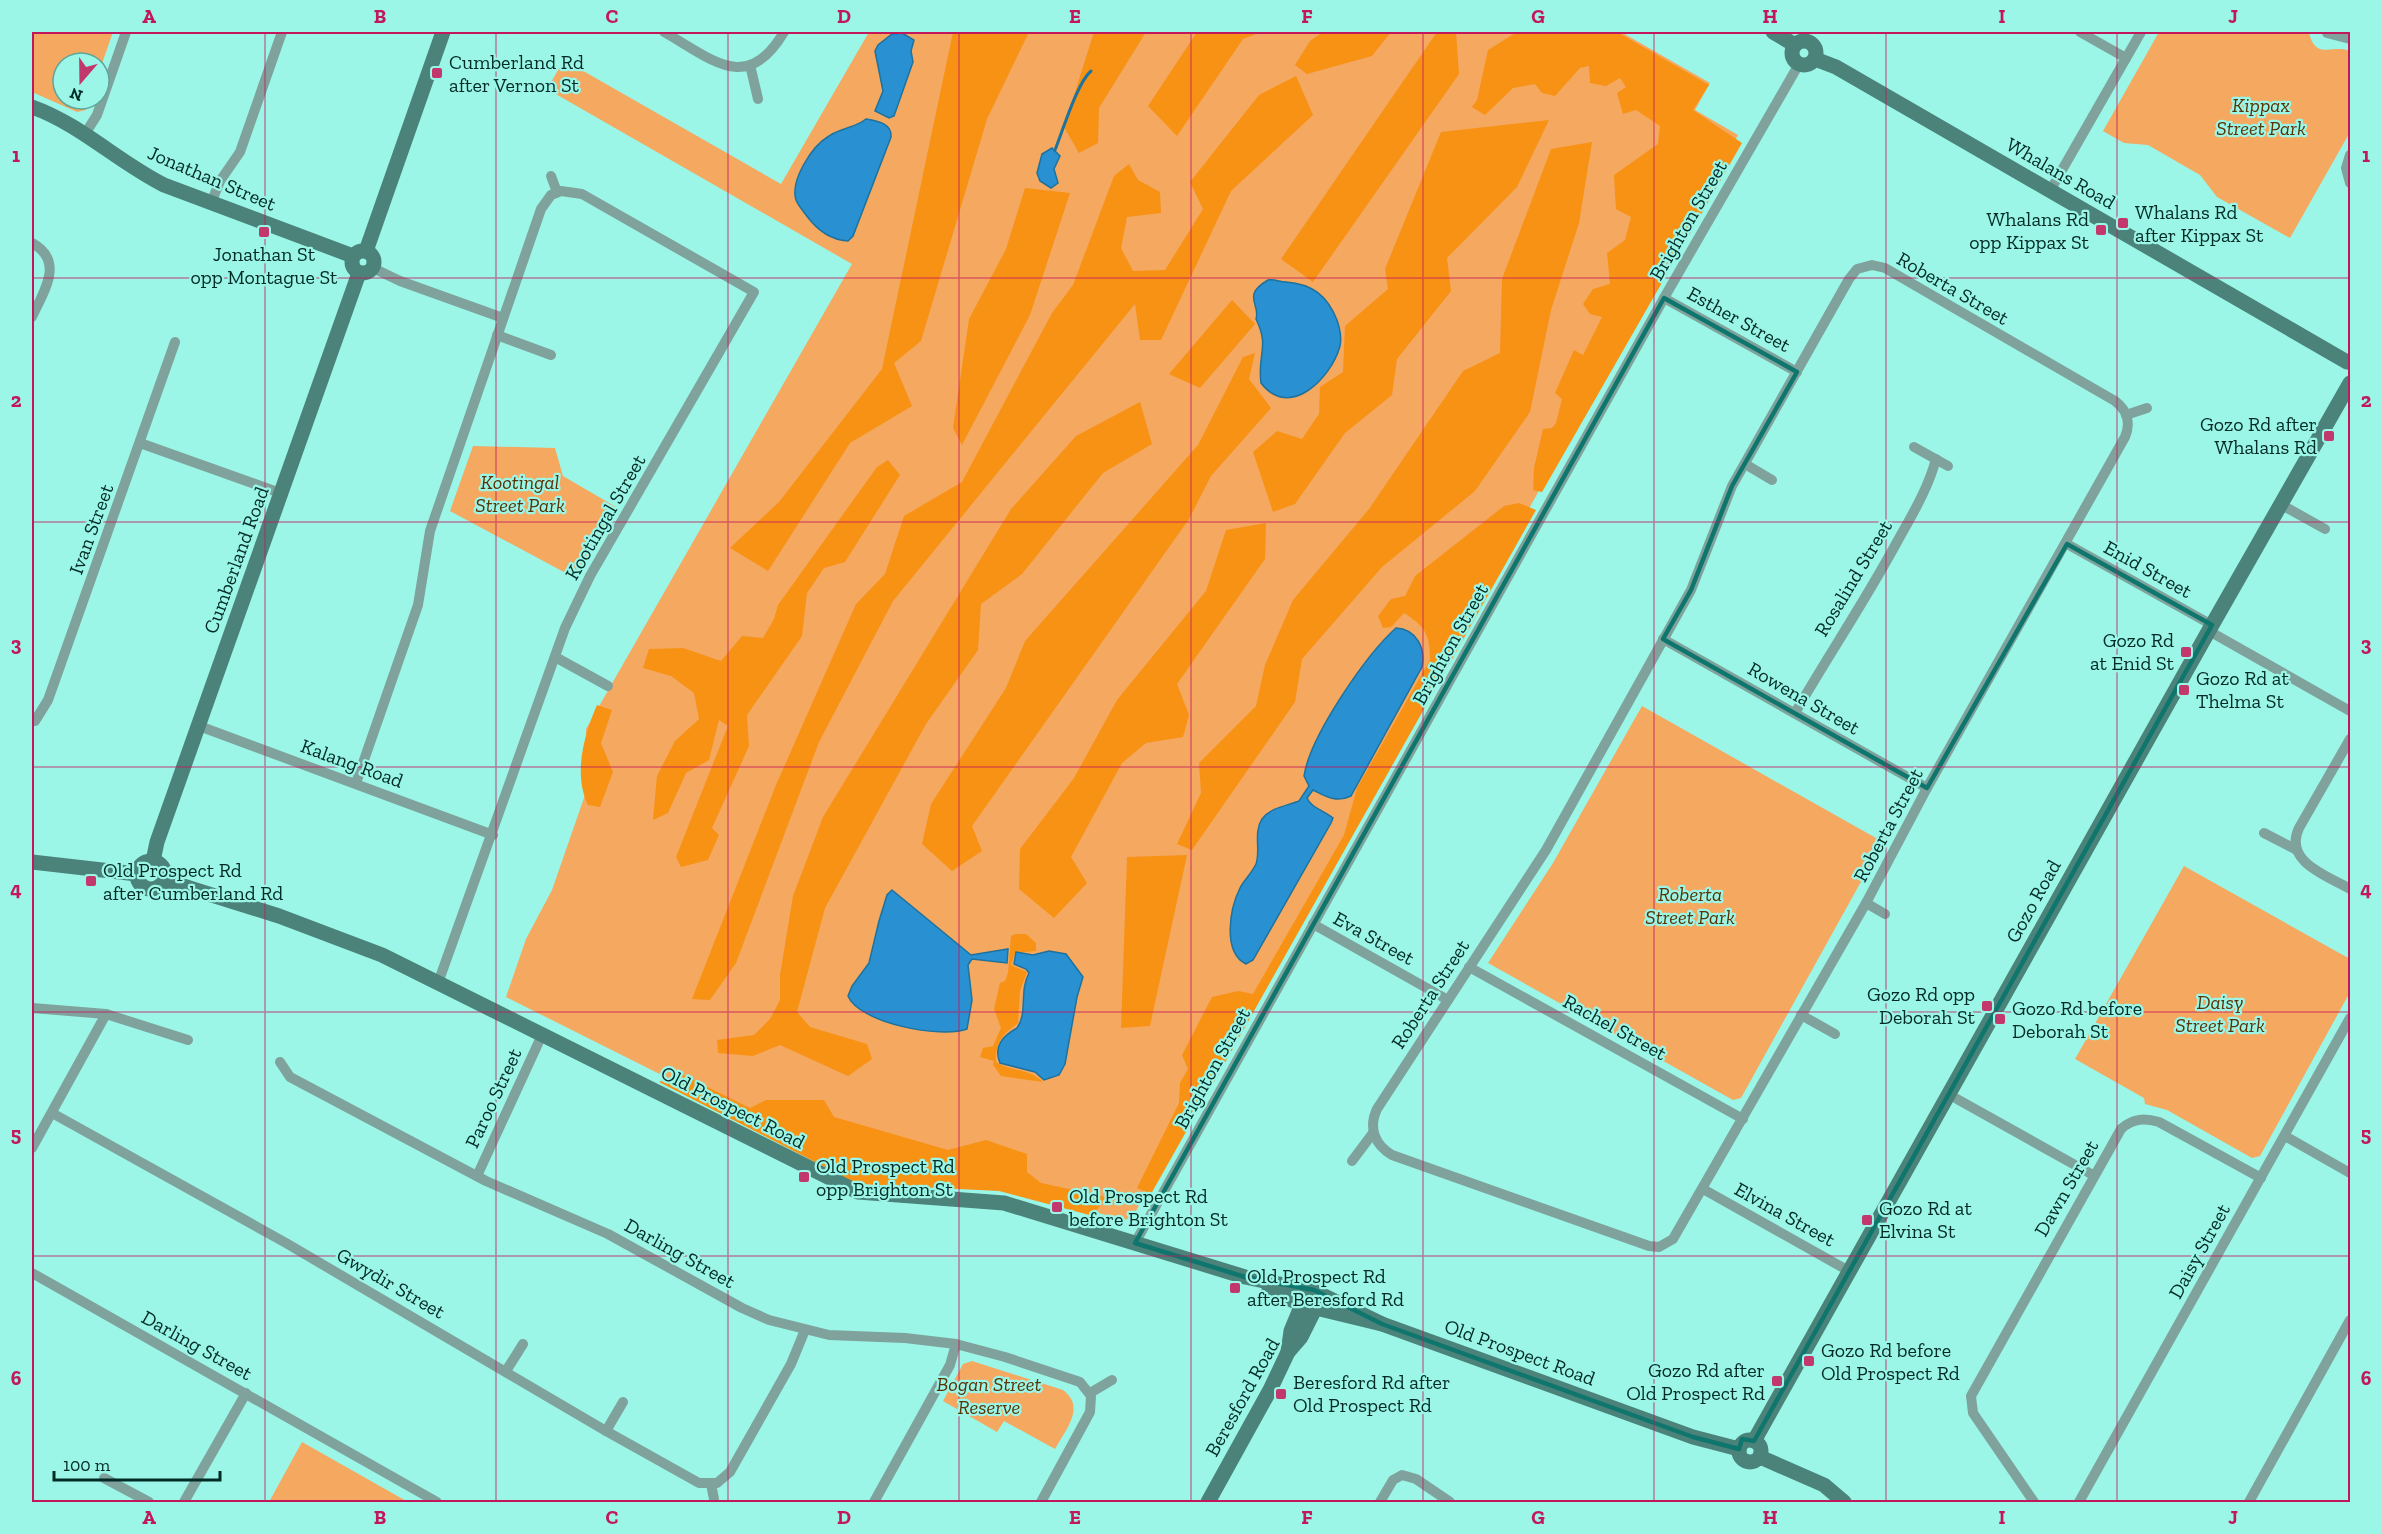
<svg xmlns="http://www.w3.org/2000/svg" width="2382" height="1534" font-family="'Zilla Slab',serif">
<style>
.green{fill:#f4a860}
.forest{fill:#f79214}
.water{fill:#2990d2;stroke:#1d729e;stroke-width:1.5}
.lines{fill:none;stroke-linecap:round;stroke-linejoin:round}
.stream{stroke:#1d729e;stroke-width:3}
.street{stroke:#7fa39c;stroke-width:10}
.secondary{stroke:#4b837a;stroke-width:15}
.marked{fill:none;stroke:#0f766e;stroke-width:4.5;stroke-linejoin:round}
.grid{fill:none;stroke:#c2185b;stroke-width:1.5;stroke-opacity:0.55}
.poi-dot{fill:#c3386c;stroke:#9bf6e7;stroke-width:2}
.labels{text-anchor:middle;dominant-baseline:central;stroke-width:4.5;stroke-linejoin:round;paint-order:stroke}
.poi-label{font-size:20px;fill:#022b26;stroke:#9bf6e7;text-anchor:start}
.park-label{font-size:20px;font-style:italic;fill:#5a3204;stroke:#9bf6e7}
.street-label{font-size:20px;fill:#022b26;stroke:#9bf6e7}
.neatline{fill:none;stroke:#c2185b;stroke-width:2}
.grid-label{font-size:20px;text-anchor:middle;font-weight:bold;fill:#c2185b}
</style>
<rect width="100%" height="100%" fill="#9bf6e7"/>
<g class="green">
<path d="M 32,32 L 113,32 L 99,72 L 99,63 L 63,63 L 63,99 L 90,99 L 86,110 L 77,112 L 32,92 Z"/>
<path d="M 869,32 L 1621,32 L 1710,83 L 1695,110 L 1738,135 L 1132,1218 L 1123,1220 L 977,1178 L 869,1179 L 506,997 L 526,939 L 552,890 L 585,795 L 586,729 L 852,264 L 547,89 L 564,60 L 781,184 Z"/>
<path d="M 2159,32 L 2309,32 C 2315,61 2333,44 2350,51 L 2350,132 L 2290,238 L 2217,197 L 2200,175 L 2148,145 L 2124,143 L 2103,131 Z"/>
<path d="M 473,446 L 555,448 L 563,476 L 616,507 L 575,578 L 450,511 Z"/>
<path d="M 1642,706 L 1883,842 L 1741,1098 L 1733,1100 L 1488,963 L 1553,863 Z"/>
<path d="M 2184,866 L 2350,959 L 2350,992 L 2260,1156 L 2252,1158 L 2167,1110 L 2145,1104 L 2144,1098 L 2075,1059 Z"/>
<path d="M 972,1361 L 1063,1390 C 1086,1407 1066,1429 1055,1449 L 1004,1421 L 997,1432 L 943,1401 L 963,1364 Z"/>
<path d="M 302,1442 L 408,1502 L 269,1502 Z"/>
</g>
<g class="forest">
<path d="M 953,32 L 1029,32 L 987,119 L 921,341 L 894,363 L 912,406 L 850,443 L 768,571 L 730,548 L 779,502 L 882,369 Z"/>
<path d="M 1094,32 L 1146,32 L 1099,108 L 1098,143 L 1079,153 L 1064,127 Z"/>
<path d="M 1197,32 L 1261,32 L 1243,39 L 1177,136 L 1148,106 Z"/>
<path d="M 1323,32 L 1391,32 L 1372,56 L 1307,74 L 1295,65 L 1310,41 Z"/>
<path d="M 1437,32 L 1456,32 L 1459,74 L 1313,282 L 1281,259 Z"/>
<path d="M 1517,32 L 1617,32 L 1709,85 L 1693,110 L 1742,143 L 1542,492 L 1533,490 L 1534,468 L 1543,429 L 1552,428 L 1556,423 L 1562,399 L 1555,393 L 1574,350 L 1583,355 L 1602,317 L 1590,314 L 1583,304 L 1593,289 L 1610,284 L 1607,253 L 1625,240 L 1631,217 L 1616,209 L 1614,175 L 1658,144 L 1660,126 L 1636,110 L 1623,114 L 1617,93 L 1626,87 L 1620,78 L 1606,86 L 1590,83 L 1589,66 L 1580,68 L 1555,96 L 1542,93 L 1535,84 L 1513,88 L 1485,115 L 1472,107 L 1477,100 L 1488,50 Z"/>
<path d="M 1296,76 L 1313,115 L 1231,191 L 1161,340 L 1140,340 L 1135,304 L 893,601 L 819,742 L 736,963 L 710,1000 L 692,999 L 776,785 L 856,604 L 885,574 L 904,516 L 962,482 L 1052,313 L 1073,285 L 1114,176 L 1129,164 L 1138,180 L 1160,192 L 1161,213 L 1127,217 L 1121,248 L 1133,271 L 1165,270 L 1203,209 L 1190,182 L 1259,95 Z"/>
<path d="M 1549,120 L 1517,187 L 1447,258 L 1451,291 L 1397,359 L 1392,395 L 1345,433 L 1295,504 L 1273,512 L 1253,452 L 1277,431 L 1302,439 L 1319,414 L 1320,387 L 1343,372 L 1345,326 L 1388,289 L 1385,269 L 1441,132 Z"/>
<path d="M 1592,142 L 1579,223 L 1551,310 L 1530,412 L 1475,491 L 1382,567 L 1302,659 L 1295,702 L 1192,850 L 1177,844 L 1201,793 L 1199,763 L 1256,706 L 1265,665 L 1293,600 L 1369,509 L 1463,371 L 1500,353 L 1502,279 L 1551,149 Z"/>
<path d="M 1025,188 L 1070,193 L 1030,315 L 962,445 L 953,428 L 969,319 L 1006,249 Z"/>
<path d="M 1232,300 L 1255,324 L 1200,388 L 1169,374 Z"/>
<path d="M 1255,353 L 1249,379 L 1271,408 L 1211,476 L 1189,519 L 972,826 L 982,851 L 952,871 L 922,844 L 931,804 L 1006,688 L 1025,641 L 1198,445 L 1243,357 Z"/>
<path d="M 1140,402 L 1152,444 L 1103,473 L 1022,574 L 981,604 L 978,650 L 926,724 L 825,908 L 797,1012 L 810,1027 L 867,1044 L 872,1059 L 848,1076 L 780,1045 L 753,1056 L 718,1053 L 717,1040 L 754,1035 L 770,1019 L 780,1000 L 780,975 L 793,896 L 823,817 L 1011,509 L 1076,436 Z"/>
<path d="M 888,460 L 900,475 L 845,562 L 824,568 L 807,593 L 802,636 L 747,715 L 749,746 L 712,828 L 719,835 L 708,860 L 681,867 L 676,857 L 728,726 L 719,720 L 709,760 L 686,773 L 668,813 L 653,820 L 657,776 L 675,741 L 699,719 L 694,693 L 671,676 L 643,668 L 649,649 L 683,648 L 721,661 L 742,636 L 763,638 L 774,619 L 778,605 L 877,467 Z"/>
<path d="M 1519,503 L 1536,510 L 1151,1194 L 1137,1188 L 1179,1103 L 1180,1083 L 1188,1069 L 1182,1055 L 1212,997 L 1238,991 L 1253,994 L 1344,835 L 1357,788 L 1430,660 C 1430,635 1426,627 1404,613 L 1391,627 L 1383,628 L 1378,616 L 1391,599 L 1405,596 L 1415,576 L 1504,506 Z"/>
<path d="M 1266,523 L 1265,559 L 1177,684 L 1189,715 L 1183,737 L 1146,743 L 1122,763 L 1071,857 L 1087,883 L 1054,918 L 1019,889 L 1020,849 L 1074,778 L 1117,700 L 1206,591 L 1226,530 Z"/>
<path d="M 597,705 L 612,710 L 601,743 L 613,772 L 600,807 L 588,805 C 573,774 584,735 597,705 Z"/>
<path d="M 1187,855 L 1150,1026 L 1121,1028 L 1127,857 Z"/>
<path d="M 1016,934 L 1026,934 L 1036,943 L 1036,951 L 1015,953 L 1011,965 L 1027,972 L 1020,991 L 1018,1023 C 1003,1034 995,1042 996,1062 C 1011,1072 1029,1068 1043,1082 L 1001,1076 L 993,1065 L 994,1061 L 980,1057 L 983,1048 L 993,1046 L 1001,1028 L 994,1009 L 1000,983 L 1005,981 L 1008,973 L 1011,936 Z"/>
<path d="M 679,1073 L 750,1108 L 766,1100 L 824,1100 L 834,1117 L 948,1150 L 986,1140 L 1027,1154 L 1027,1172 L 1041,1183 L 1106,1197 L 1093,1216 L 999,1191 L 858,1184 L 659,1082 Z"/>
</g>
<g class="water">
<path d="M 902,33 L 914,40 L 911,51 L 913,62 L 894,116 L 889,118 L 875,111 L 883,91 L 875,51 L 878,45 L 892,34 Z"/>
<path d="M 866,119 C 877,121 892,123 891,137 L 853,236 L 848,241 C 830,240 817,230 806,215 C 803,211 798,205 796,200 C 790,180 812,146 829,136 C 841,128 855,128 866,119 Z"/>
<path d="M 1052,148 L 1060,156 L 1054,169 L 1058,183 L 1051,188 L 1040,181 L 1037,173 L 1042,154 Z"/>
<path d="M 1268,280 C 1275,279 1280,282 1286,282 C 1312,284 1327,295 1337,320 C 1340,329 1342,337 1340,346 C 1331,379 1289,420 1261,383 C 1257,355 1270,347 1256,319 C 1261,304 1241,296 1268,280 Z"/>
<path d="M 1396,628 C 1416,629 1426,648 1422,667 L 1351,796 C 1336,803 1327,797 1313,790 L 1307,798 C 1310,807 1325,811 1333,818 L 1331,823 L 1253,960 L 1246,964 C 1222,952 1230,908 1240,888 C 1244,880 1252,873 1256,864 C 1261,850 1253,833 1262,819 C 1271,807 1287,806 1299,801 L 1309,786 L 1304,776 C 1310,736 1366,655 1396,628 Z"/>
<path d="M 892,890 L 971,955 L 1008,949 L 1007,963 L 972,959 L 968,965 L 972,1000 L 967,1029 C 941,1039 859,1023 848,996 L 852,986 L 869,963 L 879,921 L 887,895 Z"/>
<path d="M 1049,951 L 1066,954 L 1083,977 L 1077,997 L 1065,1064 L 1059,1075 L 1044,1080 L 1035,1072 L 1000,1063 C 993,1046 1003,1036 1017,1028 C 1028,1013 1019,991 1029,973 L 1026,969 L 1014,964 L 1016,952 L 1033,955 Z"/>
</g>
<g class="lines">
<path class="stream" d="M 1055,150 C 1063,130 1077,83 1091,71"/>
<g class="street">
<path d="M 664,32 C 712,59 747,95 784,32"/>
<path d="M 2080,32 L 2126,58"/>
<path d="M 2327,33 L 2350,39"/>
<path d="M 750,65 L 758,99"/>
<path d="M 85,134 L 97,115 L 126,32"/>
<path d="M 2350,155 L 2346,168 L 2350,183"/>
<path d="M 551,176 L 557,192"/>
<path d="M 2050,191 L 2141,32"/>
<path d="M 211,203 L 220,181 L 240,152 L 282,32"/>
<path d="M 32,243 C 65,261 44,291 32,317"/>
<path d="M 1872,265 L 1885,268 L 2115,401 C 2127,410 2131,423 2125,437 L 1927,788 L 1866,903 L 1673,1239 L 1659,1247 L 1649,1246 L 1392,1155 C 1375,1145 1368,1128 1377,1109 L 1546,850 L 1691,590 L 1732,486 L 1849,279 L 1857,269 Z"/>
<path d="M 373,268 L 400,281 L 503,318"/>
<path d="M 1664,298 L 1797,372"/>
<path d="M 497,335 L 551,355"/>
<path d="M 2126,415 L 2147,408"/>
<path d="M 140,443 L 283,494"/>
<path d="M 1914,447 L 1948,466"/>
<path d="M 1745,464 L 1772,480"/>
<path d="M 2280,504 L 2325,529"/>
<path d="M 2067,544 L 2212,625"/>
<path d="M 2209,631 L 2350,711"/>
<path d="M 1663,639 L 1927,788"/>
<path d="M 557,658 L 608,686"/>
<path d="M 1795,713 C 1828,656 1865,601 1897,542 C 1912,515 1928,489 1936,459"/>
<path d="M 32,721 L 35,721 L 48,700 L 175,342"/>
<path d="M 199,726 L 493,835"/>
<path d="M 2350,739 L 2299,828 C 2283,862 2328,876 2350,889"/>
<path d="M 356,783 L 418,605 L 430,531 L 541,209 L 551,195 L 561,191 L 582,194 L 754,292 L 590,576 L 565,628 L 438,983"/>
<path d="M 2264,833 L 2297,850"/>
<path d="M 1866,903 L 1885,914"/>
<path d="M 1313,924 L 1448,1000"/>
<path d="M 1469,967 L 1743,1119"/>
<path d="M 32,1008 L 106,1014 L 188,1040"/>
<path d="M 1801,1015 L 1835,1034"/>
<path d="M 280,1062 L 290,1077 L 486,1181 L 608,1234 L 742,1308 L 769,1320 L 829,1335 L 905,1338 L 956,1344 L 1005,1357 L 1080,1382 L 1091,1396 L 1090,1412 L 1041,1502"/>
<path d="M 1948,1094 L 2093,1175"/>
<path d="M 52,1113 L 286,1243 L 606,1431 L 699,1483 L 717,1483 L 730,1472 L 791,1364 L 805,1330"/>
<path d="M 2285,1136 L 2350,1173"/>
<path d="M 32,1148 L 106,1014"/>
<path d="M 1352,1161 L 1373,1133"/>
<path d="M 477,1176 L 542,1035"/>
<path d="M 1703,1189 L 1849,1271"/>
<path d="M 1135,1243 L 1664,298 L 1799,64"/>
<path d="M 32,1273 L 437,1502"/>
<path d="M 506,1371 L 523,1344"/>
<path d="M 1090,1393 L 1112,1380"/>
<path d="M 606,1431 L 623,1402"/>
<path d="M 104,1478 L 149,1502"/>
<path d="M 711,1484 L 714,1499"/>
<path d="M 184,1502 L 246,1393"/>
<path d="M 874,1502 L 950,1365 L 956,1344"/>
<path d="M 1380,1502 L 1393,1480 L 1402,1475 L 1416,1479 L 1450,1502"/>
<path d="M 2034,1502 L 1973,1413 L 1971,1396 L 2121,1129 C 2133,1118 2145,1118 2159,1122 L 2261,1178"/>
<path d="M 2079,1502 L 2350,1018"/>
<path d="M 2249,1502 L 2350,1320"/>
</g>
<g class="secondary">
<path d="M 1773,32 L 1795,45"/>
<circle cx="1804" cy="53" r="12"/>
<path d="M 1815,59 L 1836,67 L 2347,362"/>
<path d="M 32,107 C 80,124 118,162 164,185 L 353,256"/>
<circle cx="363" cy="262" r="11"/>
<path d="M 366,251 L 443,32"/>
<path d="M 153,861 L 157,842 L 359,273"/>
<circle cx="151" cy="875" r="14"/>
<path d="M 32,862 L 137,874"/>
<path d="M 164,880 L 279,916 L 382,955 L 858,1192 L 1004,1203 L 1245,1277 L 1314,1291 L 1382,1324"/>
<path d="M 1269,1289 L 1300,1304"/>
<path d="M 1320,1309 L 1382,1324 L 1693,1437 L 1739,1449"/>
<path d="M 1288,1352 L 1291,1331 L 1301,1307"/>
<circle cx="1750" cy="1451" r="11"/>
<path d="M 1754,1441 L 2212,625 L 2350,383"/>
<path d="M 1760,1457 L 1824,1485 L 1844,1502"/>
<path d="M 1208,1502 L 1270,1390 L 1288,1352 L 1301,1337 L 1313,1313"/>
</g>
</g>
<path class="marked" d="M 1664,298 L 1797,372 L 1732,486 L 1691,590 L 1663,639 L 1927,788 L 2067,544 L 2212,625 L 1754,1441 L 1742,1439 L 1739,1449 L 1693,1437 L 1382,1324 L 1314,1290 L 1245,1277 L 1135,1243 Z"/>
<path class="grid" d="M 265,32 L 265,1502M 496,32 L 496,1502M 728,32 L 728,1502M 959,32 L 959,1502M 1191,32 L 1191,1502M 1423,32 L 1423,1502M 1654,32 L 1654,1502M 1886,32 L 1886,1502M 2117,32 L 2117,1502M 32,278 L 2350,278M 32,522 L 2350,522M 32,767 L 2350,767M 32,1012 L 2350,1012M 32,1256 L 2350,1256"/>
<g class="poi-dot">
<rect x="431" y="67" width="12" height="12" rx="3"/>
<rect x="2117" y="217" width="12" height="12" rx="3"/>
<rect x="2095" y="224" width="12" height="12" rx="3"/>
<rect x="258" y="226" width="12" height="12" rx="3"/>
<rect x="2323" y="430" width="12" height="12" rx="3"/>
<rect x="2180" y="646" width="12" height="12" rx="3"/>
<rect x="2178" y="684" width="12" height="12" rx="3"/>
<rect x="85" y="875" width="12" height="12" rx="3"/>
<rect x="1981" y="1000" width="12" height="12" rx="3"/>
<rect x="1994" y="1013" width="12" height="12" rx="3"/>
<rect x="798" y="1171" width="12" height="12" rx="3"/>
<rect x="1051" y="1201" width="12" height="12" rx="3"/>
<rect x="1861" y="1214" width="12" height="12" rx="3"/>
<rect x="1229" y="1282" width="12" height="12" rx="3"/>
<rect x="1803" y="1355" width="12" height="12" rx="3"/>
<rect x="1771" y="1375" width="12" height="12" rx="3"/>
<rect x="1275" y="1388" width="12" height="12" rx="3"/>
</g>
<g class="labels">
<g class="poi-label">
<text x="449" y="62">Cumberland Rd<tspan x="449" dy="23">after Vernon St</tspan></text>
<text x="2135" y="212">Whalans Rd<tspan x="2135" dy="23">after Kippax St</tspan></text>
<text x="2089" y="219" text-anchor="end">Whalans Rd<tspan x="2089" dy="23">opp Kippax St</tspan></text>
<text x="264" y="254" text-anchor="middle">Jonathan St<tspan x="264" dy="23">opp Montague St</tspan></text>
<text x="2317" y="424" text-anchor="end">Gozo Rd after<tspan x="2317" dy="23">Whalans Rd</tspan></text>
<text x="2174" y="640" text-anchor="end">Gozo Rd<tspan x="2174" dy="23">at Enid St</tspan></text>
<text x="2196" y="678">Gozo Rd at<tspan x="2196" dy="23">Thelma St</tspan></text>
<text x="103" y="870">Old Prospect Rd<tspan x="103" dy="23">after Cumberland Rd</tspan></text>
<text x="1975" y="994" text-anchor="end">Gozo Rd opp<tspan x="1975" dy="23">Deborah St</tspan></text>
<text x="2012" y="1008">Gozo Rd before<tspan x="2012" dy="23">Deborah St</tspan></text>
<text x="816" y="1166">Old Prospect Rd<tspan x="816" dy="23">opp Brighton St</tspan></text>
<text x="1069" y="1196">Old Prospect Rd<tspan x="1069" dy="23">before Brighton St</tspan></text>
<text x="1879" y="1208">Gozo Rd at<tspan x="1879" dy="23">Elvina St</tspan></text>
<text x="1247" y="1276">Old Prospect Rd<tspan x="1247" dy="23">after Beresford Rd</tspan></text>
<text x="1821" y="1350">Gozo Rd before<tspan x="1821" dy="23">Old Prospect Rd</tspan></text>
<text x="1765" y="1370" text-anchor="end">Gozo Rd after<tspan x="1765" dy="23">Old Prospect Rd</tspan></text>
<text x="1293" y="1382">Beresford Rd after<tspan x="1293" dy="23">Old Prospect Rd</tspan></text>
</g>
<g class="park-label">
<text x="2261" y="105">Kippax<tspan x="2261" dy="23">Street Park</tspan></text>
<text x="520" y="482">Kootingal<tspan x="520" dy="23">Street Park</tspan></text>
<text x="1690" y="894">Roberta<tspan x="1690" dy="23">Street Park</tspan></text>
<text x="2220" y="1002">Daisy<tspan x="2220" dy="23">Street Park</tspan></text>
<text x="989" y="1384">Bogan Street<tspan x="989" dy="23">Reserve</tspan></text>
</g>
<g class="street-label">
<text transform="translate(2061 173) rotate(30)">Whalans Road</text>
<text transform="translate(212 178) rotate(23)">Jonathan Street</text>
<text transform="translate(1688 220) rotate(-60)">Brighton Street</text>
<text transform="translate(1953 288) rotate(30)">Roberta Street</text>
<text transform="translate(1739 319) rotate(29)">Esther Street</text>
<text transform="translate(605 517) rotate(-60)">Kootingal Street</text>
<text transform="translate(91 529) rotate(-70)">Ivan Street</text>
<text transform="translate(236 560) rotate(-70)">Cumberland Road</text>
<text transform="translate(2148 569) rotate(29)">Enid Street</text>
<text transform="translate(1853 578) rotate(-59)">Rosalind Street</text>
<text transform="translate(1450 644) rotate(-61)">Brighton Street</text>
<text transform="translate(1804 698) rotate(30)">Rowena Street</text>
<text transform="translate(352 763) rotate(20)">Kalang Road</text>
<text transform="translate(1888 825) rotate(-62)">Roberta Street</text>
<text transform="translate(2033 901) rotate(-61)">Gozo Road</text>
<text transform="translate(1374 938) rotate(29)">Eva Street</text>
<text transform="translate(1430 994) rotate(-57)">Roberta Street</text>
<text transform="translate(1615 1027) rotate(29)">Rachel Street</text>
<text transform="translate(1212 1068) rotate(-61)">Brighton Street</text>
<text transform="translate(493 1098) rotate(-65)">Paroo Street</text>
<text transform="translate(733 1107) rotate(27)">Old Prospect Road</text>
<text transform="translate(2066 1188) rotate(-60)">Dawn Street</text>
<text transform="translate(1785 1214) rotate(29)">Elvina Street</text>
<text transform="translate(2199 1251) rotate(-61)">Daisy Street</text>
<text transform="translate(680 1253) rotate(29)">Darling Street</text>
<text transform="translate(391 1283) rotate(30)">Gwydir Street</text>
<text transform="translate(197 1345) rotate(29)">Darling Street</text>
<text transform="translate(1520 1352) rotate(20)">Old Prospect Road</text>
<text transform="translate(1242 1397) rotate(-61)">Beresford Road</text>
</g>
</g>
<rect width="2382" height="1534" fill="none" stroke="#9bf6e7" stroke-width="66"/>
<g transform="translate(81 81) rotate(200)"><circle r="28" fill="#9bf6e7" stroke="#5ea59a" stroke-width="1.5"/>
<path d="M0-4.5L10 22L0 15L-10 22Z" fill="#c3386c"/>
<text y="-9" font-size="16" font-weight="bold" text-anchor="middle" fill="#022b26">N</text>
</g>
<path d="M54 1471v9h166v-9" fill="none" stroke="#022b26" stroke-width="3"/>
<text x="63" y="1471" font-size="18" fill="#022b26" stroke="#9bf6e7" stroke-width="4.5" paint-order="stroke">100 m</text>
<rect x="33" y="33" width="2316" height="1468" class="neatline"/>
<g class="grid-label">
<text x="149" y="23">A</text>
<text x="380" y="23">B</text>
<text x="612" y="23">C</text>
<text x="844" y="23">D</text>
<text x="1075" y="23">E</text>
<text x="1307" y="23">F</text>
<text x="1538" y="23">G</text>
<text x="1770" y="23">H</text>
<text x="2002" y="23">I</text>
<text x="2233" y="23">J</text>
<text x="16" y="162">1</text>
<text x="2366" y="162">1</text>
<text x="16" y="407">2</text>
<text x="2366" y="407">2</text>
<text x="16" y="651">3</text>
<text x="2366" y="651">3</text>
<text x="16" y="896">4</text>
<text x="2366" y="896">4</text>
<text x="16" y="1141">5</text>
<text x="2366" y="1141">5</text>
<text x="16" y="1385">6</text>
<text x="2366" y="1385">6</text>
<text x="149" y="1524">A</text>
<text x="380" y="1524">B</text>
<text x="612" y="1524">C</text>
<text x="844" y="1524">D</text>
<text x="1075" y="1524">E</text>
<text x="1307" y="1524">F</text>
<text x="1538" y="1524">G</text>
<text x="1770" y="1524">H</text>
<text x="2002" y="1524">I</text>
<text x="2233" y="1524">J</text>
</g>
</svg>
